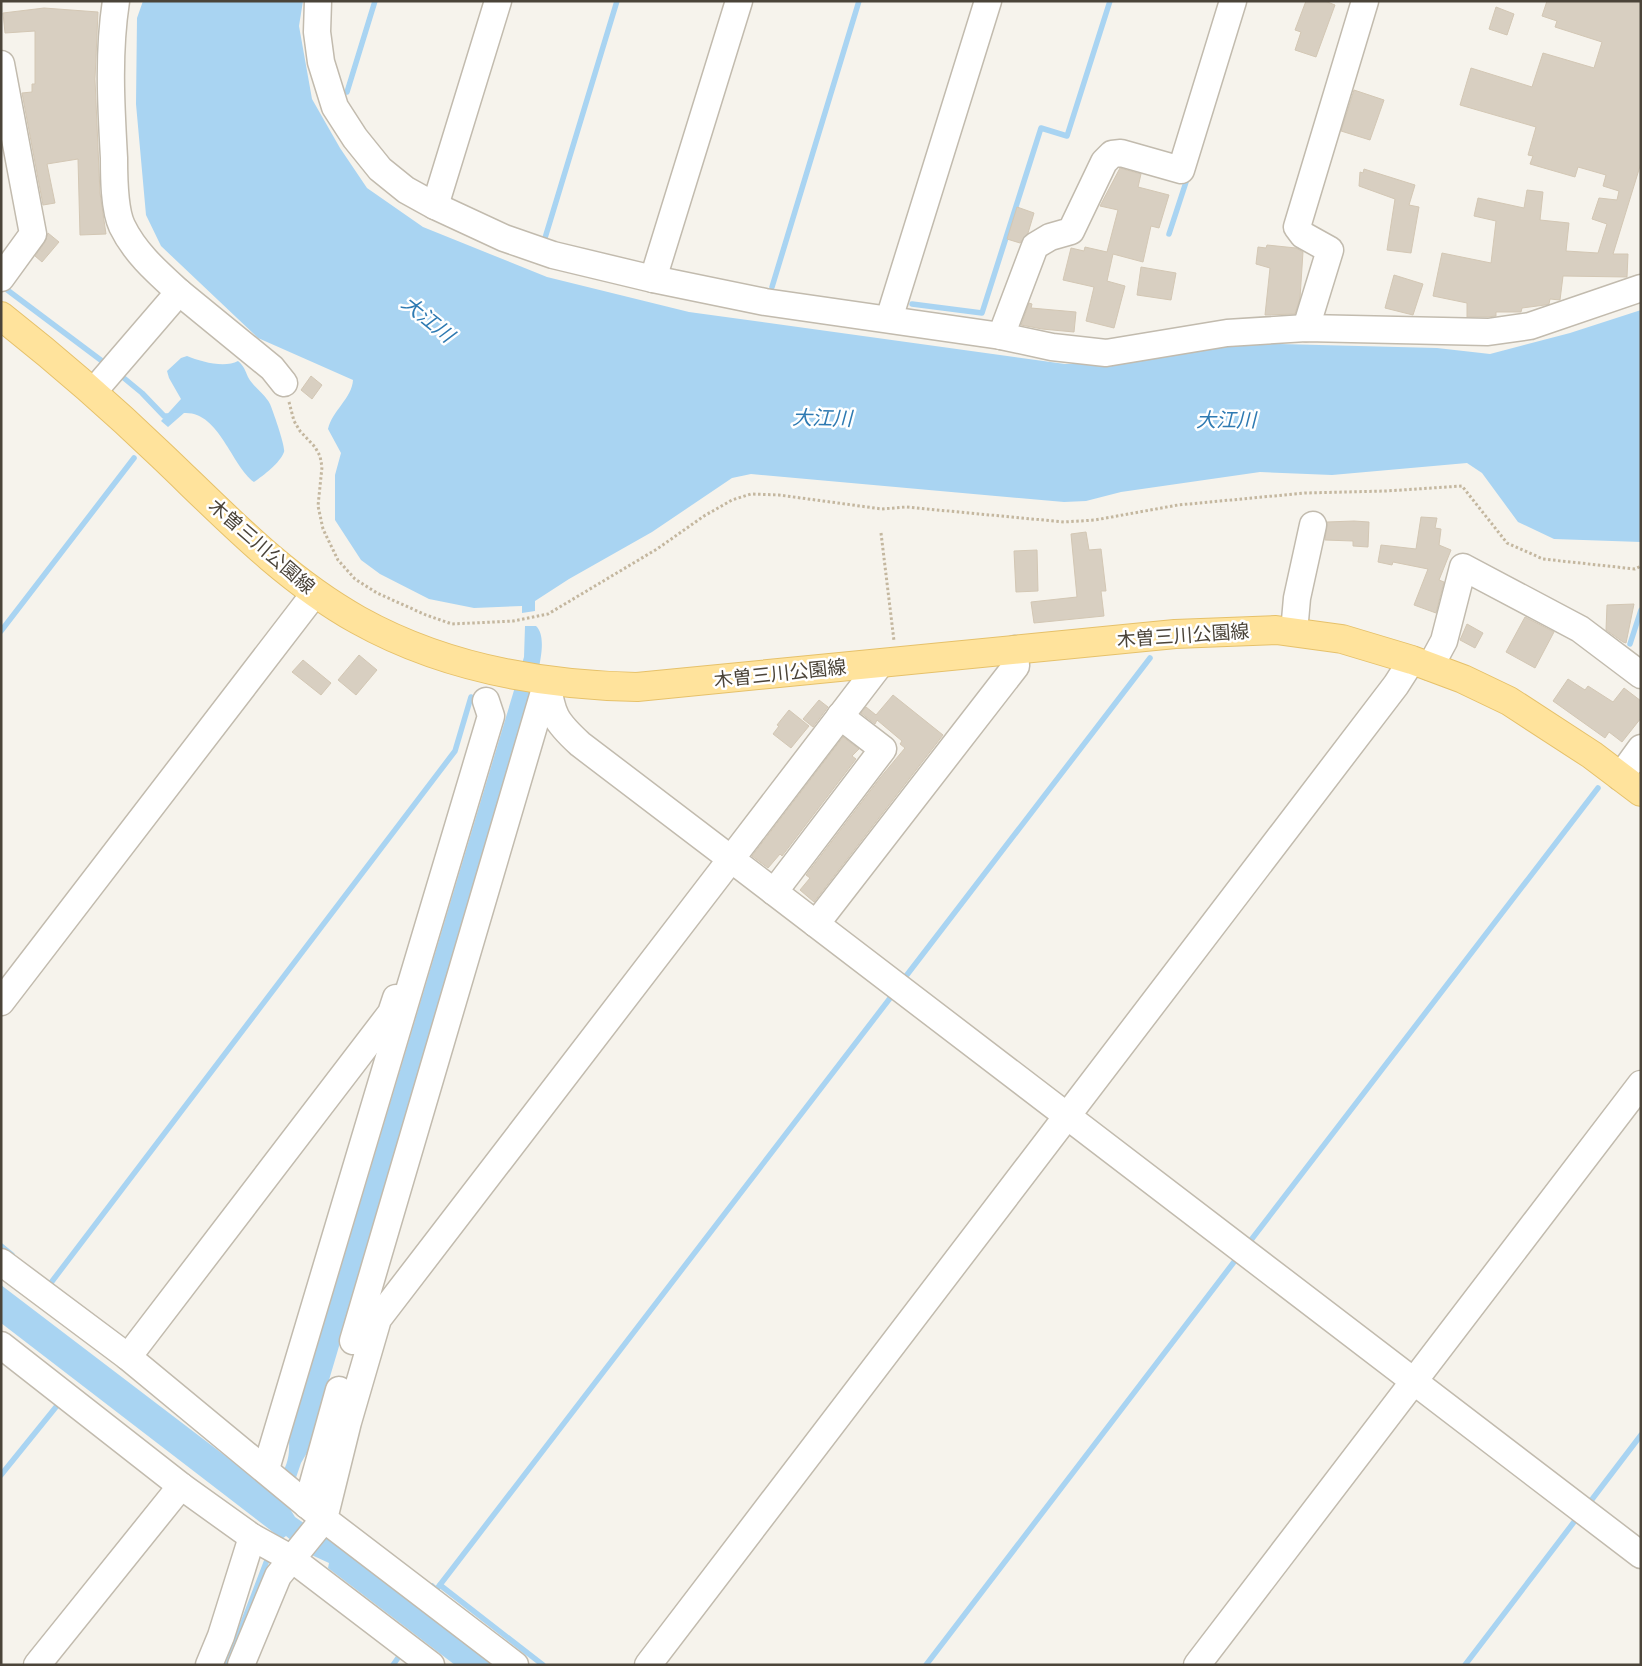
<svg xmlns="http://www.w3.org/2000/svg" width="1642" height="1666" font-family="'PT Sans Narrow','Noto Sans JP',sans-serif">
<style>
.water{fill:#a9d4f2}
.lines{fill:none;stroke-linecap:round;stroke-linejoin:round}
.stream{stroke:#a9d4f2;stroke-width:5.5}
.building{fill:#d8cfc1;stroke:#d3c7b4}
.minor-casing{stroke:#c2bbae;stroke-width:29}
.major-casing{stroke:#e6c16a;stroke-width:30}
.path{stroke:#c4b79f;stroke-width:3;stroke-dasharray:2.5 2.5;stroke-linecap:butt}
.minor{stroke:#fff;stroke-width:26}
.major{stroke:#ffe39c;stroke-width:28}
.labels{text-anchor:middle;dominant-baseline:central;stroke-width:5;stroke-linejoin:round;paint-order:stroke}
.street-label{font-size:19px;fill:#4b4439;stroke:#fff}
.water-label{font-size:20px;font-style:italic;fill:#2e7ab2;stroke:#fff}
</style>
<rect width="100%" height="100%" fill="#f6f3ec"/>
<g class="water">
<path d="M 143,1 L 303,1 L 299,26 L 312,99 L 340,148 L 367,188 L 423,227 L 547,277 L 689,312 L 1065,364 L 1105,363 L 1239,343 L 1437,348 L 1490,354 L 1570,333 L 1641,310 L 1641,542 L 1554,539 L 1518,522 L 1482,473 L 1467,463 L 1332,475 L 1260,472 L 1121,492 L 1086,501 L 1064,502 L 751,474 L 732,478 L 652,532 L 569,579 L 535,601 L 535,611 L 522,613 L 522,606 L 474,608 L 429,599 L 380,574 L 361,560 L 335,520 L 335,475 L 341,453 L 328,429 C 332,411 352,398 353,380 L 258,338 L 161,246 L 146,215 L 136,104 L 137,18 Z"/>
<path d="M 187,356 C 201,362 225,368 238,361 C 244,366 245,370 248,377 C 254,388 265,394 270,404 C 273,411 286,448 284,452 C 280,463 264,475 254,482 C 231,465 219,411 184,413 L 168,427 L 161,421 L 181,399 L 169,378 L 167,371 L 181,358 Z"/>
<path d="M 525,626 L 536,626 C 550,639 535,681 531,698 L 308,1451 L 301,1463 L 287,1504 L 295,1517 L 340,1548 L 493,1665 L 455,1665 L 328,1568 L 329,1563 L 305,1552 L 286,1536 L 282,1539 L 1,1323 L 1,1285 L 270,1490 C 284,1471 290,1465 289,1440 L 524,657 Z"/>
</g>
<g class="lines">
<g class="stream">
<path d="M 347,92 L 375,1"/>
<path d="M 1169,234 L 1188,176"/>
<path d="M 545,238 L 617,1"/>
<path d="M 772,287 L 859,1"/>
<path d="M 6,289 L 106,364"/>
<path d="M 912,304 L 982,313 L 1041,128 L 1067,136 L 1110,1"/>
<path d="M 119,374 L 142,393 L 164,416 L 171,416"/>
<path d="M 1,631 L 134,458"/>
<path d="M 1630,644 L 1641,610"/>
<path d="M 903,980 L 1150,658"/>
<path d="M 1248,1244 L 1598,788"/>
<path d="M 1,1246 L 12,1255"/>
<path d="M 50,1284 L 455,751 L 471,697"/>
<path d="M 1,1475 L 60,1402"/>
<path d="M 1590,1502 L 1641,1435"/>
<path d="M 440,1585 L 543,1665"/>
<path d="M 432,1586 L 436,1590 L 894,993"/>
<path d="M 227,1665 L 269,1555"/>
<path d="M 393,1665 L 400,1655"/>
<path d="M 926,1665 L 1237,1258"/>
<path d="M 1465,1665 L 1577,1518"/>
</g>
</g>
<g class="building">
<path d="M 1306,1 L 1325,1 L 1335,5 L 1316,57 L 1295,50 L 1301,32 L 1295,30 Z"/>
<path d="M 1547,1 L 1641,1 L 1641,163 L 1613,254 L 1628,254 L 1627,277 L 1563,276 L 1560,300 L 1550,299 L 1549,304 L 1545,305 L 1522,308 L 1521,312 L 1496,312 L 1496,316 L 1487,317 L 1467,317 L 1467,303 L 1433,296 L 1442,253 L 1491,263 L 1496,221 L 1474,216 L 1478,198 L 1524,208 L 1527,190 L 1543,192 L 1540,220 L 1569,223 L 1566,251 L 1598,253 L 1607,224 L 1592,219 L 1599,198 L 1617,200 L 1619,191 L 1603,186 L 1606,175 L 1578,167 L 1575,177 L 1530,164 L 1533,156 L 1528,155 L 1536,127 L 1460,105 L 1471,68 L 1532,87 L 1543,53 L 1594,68 L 1602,42 L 1555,27 L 1557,21 L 1542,16 Z"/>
<path d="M 1496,7 L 1514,14 L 1507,35 L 1489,29 Z"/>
<path d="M 44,8 L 98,12 L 95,79 L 100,193 L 106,234 L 80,235 L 78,159 L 47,164 L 55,203 L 43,205 L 22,93 L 32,92 L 32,84 L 35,84 L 35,31 L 5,33 L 3,13 Z"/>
<path d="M 1354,90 L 1384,100 L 1370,140 L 1341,131 Z"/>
<path d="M 1120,168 L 1141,174 L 1138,187 L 1169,195 L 1159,228 L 1151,226 L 1143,262 L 1113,254 L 1107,281 L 1125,286 L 1114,328 L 1086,321 L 1094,287 L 1063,280 L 1071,248 L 1084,251 L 1085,247 L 1107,252 L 1118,210 L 1100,206 Z"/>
<path d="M 1364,169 L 1415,185 L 1409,205 L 1419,207 L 1411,253 L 1387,250 L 1395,199 L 1359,186 L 1360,172 L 1363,173 Z"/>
<path d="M 1017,207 L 1034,213 L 1028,233 L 1020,243 L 1007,239 Z"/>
<path d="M 48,233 L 59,242 L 42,262 L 35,256 L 45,242 Z"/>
<path d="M 1267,245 L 1296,248 L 1303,252 L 1300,298 L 1295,314 L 1265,315 L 1270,268 L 1256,264 L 1258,247 L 1266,248 Z"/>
<path d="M 1141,267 L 1176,273 L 1171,300 L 1137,295 Z"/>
<path d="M 1394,275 L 1423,284 L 1413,315 L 1385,308 Z"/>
<path d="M 1029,303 L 1032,304 L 1031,308 L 1076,312 L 1074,332 L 1042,329 L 1021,325 Z"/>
<path d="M 311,376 L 322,385 L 312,399 L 301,390 Z"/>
<path d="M 1421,517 L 1437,518 L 1435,528 L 1441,529 L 1439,545 L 1451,550 L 1439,580 L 1444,582 L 1436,613 L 1414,605 L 1428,569 L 1393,562 L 1392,565 L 1378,562 L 1381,545 L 1416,549 Z"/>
<path d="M 1354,521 L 1369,522 L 1368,547 L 1353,546 L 1353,541 L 1325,540 L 1327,522 Z"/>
<path d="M 1086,532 L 1089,550 L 1101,549 L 1106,591 L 1101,591 L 1104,616 L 1034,623 L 1031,602 L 1077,597 L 1071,534 Z"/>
<path d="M 1037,550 L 1038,591 L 1016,592 L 1014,551 Z"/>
<path d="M 1634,604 L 1626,643 L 1623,642 L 1606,630 L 1607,605 Z"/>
<path d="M 1525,617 L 1554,632 L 1535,668 L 1506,652 Z"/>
<path d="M 1467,624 L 1483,633 L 1475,648 L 1460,640 Z"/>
<path d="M 359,655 L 377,670 L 356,695 L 338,680 Z"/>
<path d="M 303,660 L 331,683 L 321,695 L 292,672 Z"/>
<path d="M 1568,679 L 1585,690 L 1588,686 L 1613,702 L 1624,688 L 1641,701 L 1641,718 L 1622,742 L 1609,732 L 1605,738 L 1553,701 Z"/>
<path d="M 893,695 L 943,735 L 814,902 L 800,890 L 810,878 L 806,875 L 880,778 L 905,748 L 900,744 L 902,741 L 877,720 L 875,724 L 861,713 L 866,707 L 876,715 Z"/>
<path d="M 819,700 L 828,707 L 813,727 L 803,719 Z"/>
<path d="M 789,710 L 809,726 L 791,748 L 773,734 L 779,726 L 777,725 Z"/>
<path d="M 843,737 L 859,749 L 852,756 L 856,759 L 782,856 L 780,854 L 768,868 L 752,856 Z"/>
</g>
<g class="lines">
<defs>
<g id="minor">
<path d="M 318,1 L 317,32 L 321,62 L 335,107 L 355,138 L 380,169 L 406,190 L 435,206 L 504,238 L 553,255 L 653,279 L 765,302 L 1001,336 L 1052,347 L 1106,353 L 1227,333 L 1306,328 L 1488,332 L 1530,326 L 1641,288"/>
<path d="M 1,64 L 33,234 L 1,278"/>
<path d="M 435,206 L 498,1"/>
<path d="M 653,279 L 739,1"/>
<path d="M 179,292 L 272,368 L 284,383"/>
<path d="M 889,319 L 988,1"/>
<path d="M 1306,328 L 1330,250 L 1303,235 L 1297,227 L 1365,1"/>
<path d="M 1001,336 L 1035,246 L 1050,237 L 1071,231 L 1104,162 L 1112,154 L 1121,153 L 1181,170 L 1233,1"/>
<path d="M 93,392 L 179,292 C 157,272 135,253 122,226 C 114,209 114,176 114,158 C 111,105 108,53 116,1"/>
<path d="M 1294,632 L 1297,598 L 1313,525"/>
<path d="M 881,663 L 731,859 L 1641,1555"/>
<path d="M 1430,667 L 1444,641 L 1463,567 L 1580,629 L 1641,675"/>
<path d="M 1620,777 L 1641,748"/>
<path d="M 774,892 L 883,749 L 840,716"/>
<path d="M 816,924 L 1016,666 L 1015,649"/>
<path d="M 1,1002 L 315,593"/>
<path d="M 1,1262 L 128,1357 L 324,1519 L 278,1576 L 241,1665"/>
<path d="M 353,1341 L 546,685"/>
<path d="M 1,1345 L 181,1486 L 252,1537 L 292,1559 L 431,1665"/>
<path d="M 128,1357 L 391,1013 L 396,998"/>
<path d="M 266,1469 L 491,716 L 486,701"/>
<path d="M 307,1505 L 339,1390"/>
<path d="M 37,1665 L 181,1486"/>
<path d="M 209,1665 L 221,1636 L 252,1537"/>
<path d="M 515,1665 L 324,1519 L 348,1422 L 378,1319 L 731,859 L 580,744 C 555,721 552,715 547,681"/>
<path d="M 648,1665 L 1396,685 L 1412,660"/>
<path d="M 1197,1665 L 1641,1084"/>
</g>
<path id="major" d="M 1,316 C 57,360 111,407 162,456 C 224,515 283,578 358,620 C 444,668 540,685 637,687 L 1175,634 L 1276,630 L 1342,639 L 1412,660 L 1463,679 L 1509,701 L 1592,755 L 1641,792"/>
</defs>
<use href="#minor" class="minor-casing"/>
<use href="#major" class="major-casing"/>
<g class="path">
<path d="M 289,402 L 294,421 L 300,431 L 315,447 L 320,456 L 322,467 L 318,506 L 323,529 L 338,560 L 355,579 L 377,593 L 426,615 L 452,624 L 513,621 L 548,614 L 657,549 L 704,516 L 732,500 L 751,494 L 779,495 L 882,509 L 906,507 L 1064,522 L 1095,520 L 1178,505 L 1305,493 L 1386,491 L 1462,486 L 1507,543 L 1543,559 L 1635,569 L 1641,566"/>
<path d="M 881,533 L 894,641"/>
</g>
<use href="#minor" class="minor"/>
<use href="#major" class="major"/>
</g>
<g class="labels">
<g class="street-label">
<text transform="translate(262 546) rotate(41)">木曽三川公園線</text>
<text transform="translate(1183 635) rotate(-4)">木曽三川公園線</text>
<text transform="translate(780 673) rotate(-6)">木曽三川公園線</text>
</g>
<g class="water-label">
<text transform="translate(428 319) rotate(39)">大江川</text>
<text transform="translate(822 418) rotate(1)">大江川</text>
<text x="1226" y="420">大江川</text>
</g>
</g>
<rect width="1642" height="1666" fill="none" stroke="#4b4439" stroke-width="5"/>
</svg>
